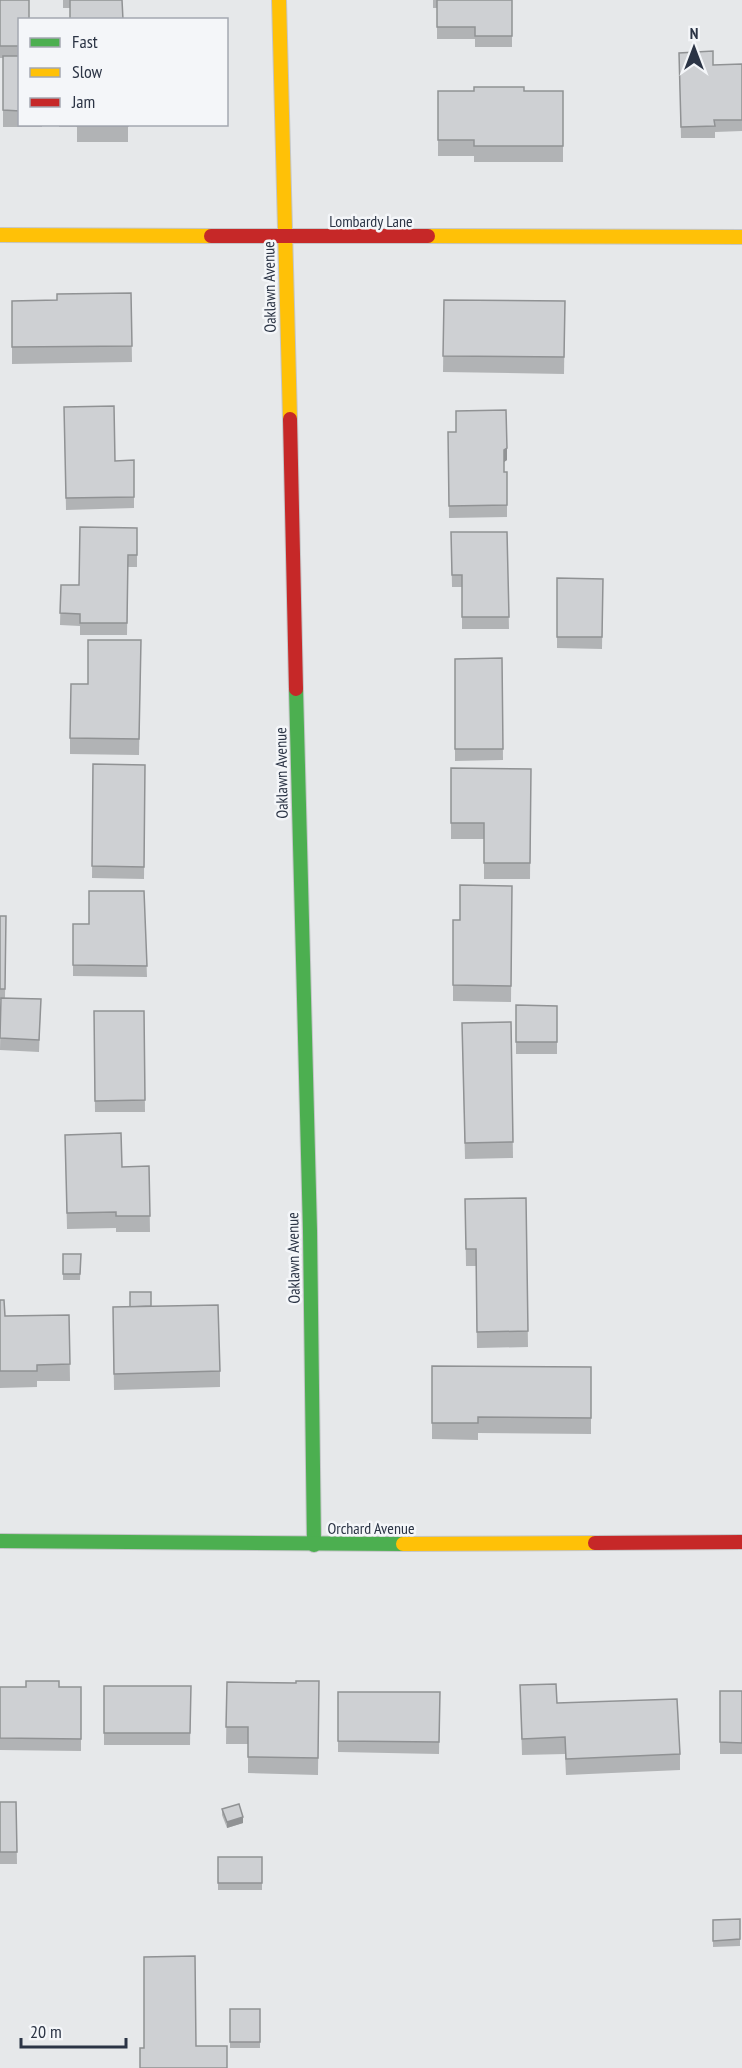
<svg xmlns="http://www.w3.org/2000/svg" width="742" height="2068" font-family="'PT Sans Narrow',sans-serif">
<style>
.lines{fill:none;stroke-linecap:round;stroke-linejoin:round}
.fast-casing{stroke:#c4c6c8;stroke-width:16}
.slow-casing{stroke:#c4c6c8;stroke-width:16}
.jam-casing{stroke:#c4c6c8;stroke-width:16}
.fast{stroke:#4caf50;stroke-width:14}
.slow{stroke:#ffc107;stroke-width:14}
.jam{stroke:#c62828;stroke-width:14}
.wall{fill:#b1b3b5}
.shaded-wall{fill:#909294}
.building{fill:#ced0d3;stroke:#909294;stroke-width:1.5}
.labels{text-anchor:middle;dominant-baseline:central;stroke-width:5;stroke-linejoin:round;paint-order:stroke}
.street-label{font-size:16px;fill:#2b3445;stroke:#f4f6f9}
</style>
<rect width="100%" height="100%" fill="#e6e8ea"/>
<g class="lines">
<defs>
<g id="fast">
<path d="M 296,689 L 310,1231 L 314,1545"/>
<path d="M 0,1541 L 403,1544"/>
</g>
<g id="slow">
<path d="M 279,0 L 290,419"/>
<path d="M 0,235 L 211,236"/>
<path d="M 428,236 L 742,237"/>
<path d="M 403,1544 L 595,1543"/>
</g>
<g id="jam">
<path d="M 211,236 L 428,236"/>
<path d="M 290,419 L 296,689"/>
<path d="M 595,1543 L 742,1542"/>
</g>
</defs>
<use href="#fast" class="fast-casing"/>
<use href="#slow" class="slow-casing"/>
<use href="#jam" class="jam-casing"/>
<use href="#fast" class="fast"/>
<use href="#slow" class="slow"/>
<use href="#jam" class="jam"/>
</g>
<g class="wall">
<path d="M 0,0 L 20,20 L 20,124 L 42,124 L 42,127 L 3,127 L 3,58 L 0,58 Z"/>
<path d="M 63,0 L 122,0 L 70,8 L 63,8 Z"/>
<path d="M 433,0 L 512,0 L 512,47 L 475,47 L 475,39 L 437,39 L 437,8 L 433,8 Z"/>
<path d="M 679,53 L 713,65 L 742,64 L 742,131 L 715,132 L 715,138 L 681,138 Z"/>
<path d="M 438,91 L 563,91 L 563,162 L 474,162 L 474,156 L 438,156 Z"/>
<path d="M 59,124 L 128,124 L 128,142 L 77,142 L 77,127 L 59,127 Z"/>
<path d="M 131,293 L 132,362 L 12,364 L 12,301 L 57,300 Z"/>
<path d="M 444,300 L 565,301 L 564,374 L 443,372 Z"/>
<path d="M 64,407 L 115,461 L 134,460 L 134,508 L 66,510 Z"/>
<path d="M 448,432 L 507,460 L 504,462 L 504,472 L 507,472 L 507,517 L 449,518 Z"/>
<path d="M 137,528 L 137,567 L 128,567 L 127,635 L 80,635 L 80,626 L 60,625 L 61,585 L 79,585 Z"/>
<path d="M 451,532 L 507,532 L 509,629 L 462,629 L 462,587 L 452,587 Z"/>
<path d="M 557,578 L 603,579 L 602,649 L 557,648 Z"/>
<path d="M 141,640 L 139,755 L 70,754 L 70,738 L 88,684 Z"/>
<path d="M 502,658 L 503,760 L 455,761 L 455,659 Z"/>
<path d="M 93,764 L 145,765 L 144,879 L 92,878 Z"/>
<path d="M 451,768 L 531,769 L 530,879 L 484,879 L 484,839 L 451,839 Z"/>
<path d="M 512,886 L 511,1002 L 453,1001 L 453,920 L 460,920 Z"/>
<path d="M 144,891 L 147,977 L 73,976 L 73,924 L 89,924 Z"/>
<path d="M 0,916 L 6,916 L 5,998 L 41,999 L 39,1052 L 0,1050 L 1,1000 L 0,1000 Z"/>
<path d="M 516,1005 L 557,1006 L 557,1054 L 516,1054 Z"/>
<path d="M 94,1011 L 144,1011 L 145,1112 L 95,1112 Z"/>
<path d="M 511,1022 L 513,1158 L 465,1159 L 462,1023 Z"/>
<path d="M 65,1135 L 122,1167 L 149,1166 L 150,1232 L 116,1232 L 116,1228 L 67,1229 Z"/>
<path d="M 526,1198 L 528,1347 L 477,1348 L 476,1266 L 466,1266 L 465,1199 Z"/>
<path d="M 63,1254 L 81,1254 L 80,1280 L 63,1280 Z"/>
<path d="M 0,1300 L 5,1316 L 69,1315 L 70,1381 L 37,1381 L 37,1387 L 0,1388 Z"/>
<path d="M 151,1306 L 220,1371 L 220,1387 L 114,1390 L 113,1323 Z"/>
<path d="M 432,1366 L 591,1367 L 591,1434 L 478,1433 L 478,1440 L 432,1439 Z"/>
<path d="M 319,1681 L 318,1775 L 248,1773 L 248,1744 L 226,1744 L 227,1682 L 296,1683 Z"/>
<path d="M 520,1685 L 557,1703 L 680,1754 L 680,1770 L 566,1775 L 565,1754 L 522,1755 Z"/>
<path d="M 104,1686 L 191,1686 L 190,1745 L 104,1745 Z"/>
<path d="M 0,1687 L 81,1687 L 81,1751 L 0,1750 Z"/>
<rect x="720" y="1691" width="22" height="63"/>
<path d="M 338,1692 L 440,1692 L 439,1754 L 338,1752 Z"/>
<path d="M 0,1802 L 16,1802 L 17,1864 L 0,1864 Z"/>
<path d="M 222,1809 L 243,1823 L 227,1828 L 222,1815 Z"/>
<rect x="218" y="1857" width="44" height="33"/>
<path d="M 740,1919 L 740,1946 L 713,1947 L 713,1920 Z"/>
<rect x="230" y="2009" width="30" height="39"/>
</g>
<g class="shaded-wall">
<path d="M 507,448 L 507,460 L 504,462 L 504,450 Z"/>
<path d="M 243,1817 L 243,1823 L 227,1828 L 227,1822 Z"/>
</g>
<g class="building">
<path d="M 0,0 L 29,0 L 29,20 L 20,20 L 20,46 L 0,46 Z"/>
<path d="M 70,0 L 122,0 L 123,20 L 70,20 Z"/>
<path d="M 437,0 L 512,0 L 512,36 L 475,36 L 475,27 L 437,27 Z"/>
<path d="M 713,51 L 713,65 L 742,64 L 742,120 L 714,120 L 715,126 L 681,127 L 679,53 Z"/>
<path d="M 3,56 L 20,56 L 20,111 L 3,110 Z"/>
<path d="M 474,87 L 524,87 L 524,91 L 563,91 L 563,146 L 474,146 L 474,140 L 438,140 L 438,91 L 474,91 Z"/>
<rect x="77" y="124" width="51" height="2"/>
<path d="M 131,293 L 132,346 L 12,347 L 12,301 L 57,300 L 57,294 Z"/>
<path d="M 444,300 L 565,301 L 564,357 L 443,356 Z"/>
<path d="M 114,406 L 115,461 L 134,460 L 134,497 L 66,498 L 64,407 Z"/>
<path d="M 506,410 L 507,448 L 504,450 L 504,472 L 507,472 L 507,505 L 449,506 L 448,432 L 456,432 L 456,411 Z"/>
<path d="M 80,527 L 137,528 L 137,555 L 128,555 L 127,623 L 80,623 L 80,614 L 60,613 L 61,585 L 79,585 Z"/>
<path d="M 451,532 L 507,532 L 509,617 L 462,617 L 462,575 L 452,575 Z"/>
<path d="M 557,578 L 603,579 L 602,637 L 557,637 Z"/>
<path d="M 88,640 L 141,640 L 139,739 L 70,738 L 71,684 L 88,684 Z"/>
<path d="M 502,658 L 503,749 L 455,749 L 455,659 Z"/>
<path d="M 93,764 L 145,765 L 144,867 L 92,866 Z"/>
<path d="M 451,768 L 531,769 L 530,863 L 484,863 L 484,823 L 451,823 Z"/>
<path d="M 460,885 L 512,886 L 511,986 L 453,985 L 453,920 L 460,920 Z"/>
<path d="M 89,891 L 144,891 L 147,966 L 73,965 L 73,924 L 89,924 Z"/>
<path d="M 0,916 L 6,916 L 5,989 L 0,989 Z"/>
<path d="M 1,998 L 41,999 L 39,1040 L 0,1038 Z"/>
<path d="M 516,1005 L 557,1006 L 557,1042 L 516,1042 Z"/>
<path d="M 94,1011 L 144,1011 L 145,1100 L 95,1101 Z"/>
<path d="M 511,1022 L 513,1142 L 465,1143 L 462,1023 Z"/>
<path d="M 121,1133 L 122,1167 L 149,1166 L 150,1216 L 116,1216 L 116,1212 L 67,1213 L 65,1135 Z"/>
<path d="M 526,1198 L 528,1331 L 477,1332 L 476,1249 L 466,1249 L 465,1199 Z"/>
<path d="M 63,1254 L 81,1254 L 80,1274 L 63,1274 Z"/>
<path d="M 130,1292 L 151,1292 L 151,1306 L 130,1307 Z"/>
<path d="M 0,1300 L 4,1300 L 5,1316 L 69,1315 L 70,1364 L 37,1365 L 37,1371 L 0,1371 Z"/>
<path d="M 218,1305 L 220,1371 L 114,1374 L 113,1307 Z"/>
<path d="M 432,1366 L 591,1367 L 591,1418 L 478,1417 L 478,1423 L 432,1423 Z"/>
<path d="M 26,1681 L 59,1681 L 59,1687 L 81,1687 L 81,1739 L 0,1738 L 0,1687 L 26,1687 Z"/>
<path d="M 296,1681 L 319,1681 L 318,1758 L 248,1757 L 248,1727 L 226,1727 L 227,1682 L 296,1683 Z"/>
<path d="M 556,1684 L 557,1703 L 677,1699 L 680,1754 L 566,1759 L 565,1737 L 522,1739 L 520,1685 Z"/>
<path d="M 104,1686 L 191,1686 L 190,1733 L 104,1733 Z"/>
<path d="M 720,1691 L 742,1691 L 742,1743 L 720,1742 Z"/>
<path d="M 338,1692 L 440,1692 L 439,1742 L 338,1741 Z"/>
<path d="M 0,1802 L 16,1802 L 17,1852 L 0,1852 Z"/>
<path d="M 239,1804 L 243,1817 L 227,1822 L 222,1809 Z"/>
<rect x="218" y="1857" width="44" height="26"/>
<path d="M 740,1919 L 740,1939 L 713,1941 L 713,1920 Z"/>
<path d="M 195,1956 L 196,2046 L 227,2046 L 227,2068 L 140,2068 L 140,2048 L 144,2048 L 144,1957 Z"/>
<rect x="230" y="2009" width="30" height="33"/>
</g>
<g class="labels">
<g class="street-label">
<text x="371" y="221">Lombardy Lane</text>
<text transform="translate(269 287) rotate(-91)">Oaklawn Avenue</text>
<text transform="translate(281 773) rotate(-91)">Oaklawn Avenue</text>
<text transform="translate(293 1258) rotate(-91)">Oaklawn Avenue</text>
<text x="371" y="1528">Orchard Avenue</text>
</g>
</g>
<rect x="18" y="18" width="210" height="108" fill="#f4f6f9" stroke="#a4a8b1" stroke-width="1.5"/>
<rect x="30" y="38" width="30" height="9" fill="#4caf50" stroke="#a4a8b1" stroke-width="1.5"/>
<text x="72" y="48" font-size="18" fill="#2b3445">Fast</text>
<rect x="30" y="68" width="30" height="9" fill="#ffc107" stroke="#a4a8b1" stroke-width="1.5"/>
<text x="72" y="78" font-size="18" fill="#2b3445">Slow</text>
<rect x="30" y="98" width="30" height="9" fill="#c62828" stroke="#a4a8b1" stroke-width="1.5"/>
<text x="72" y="108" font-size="18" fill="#2b3445">Jam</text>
<g transform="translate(694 48)" stroke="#f4f6f9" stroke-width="4.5" paint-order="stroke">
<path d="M0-4.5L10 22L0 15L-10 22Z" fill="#2b3445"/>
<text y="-9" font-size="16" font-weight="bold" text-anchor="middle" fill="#2b3445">N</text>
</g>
<path d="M21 2038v9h105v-9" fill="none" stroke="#2b3445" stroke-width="3"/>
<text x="30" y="2038" font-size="18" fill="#2b3445" stroke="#f4f6f9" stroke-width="4.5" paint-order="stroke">20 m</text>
</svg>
